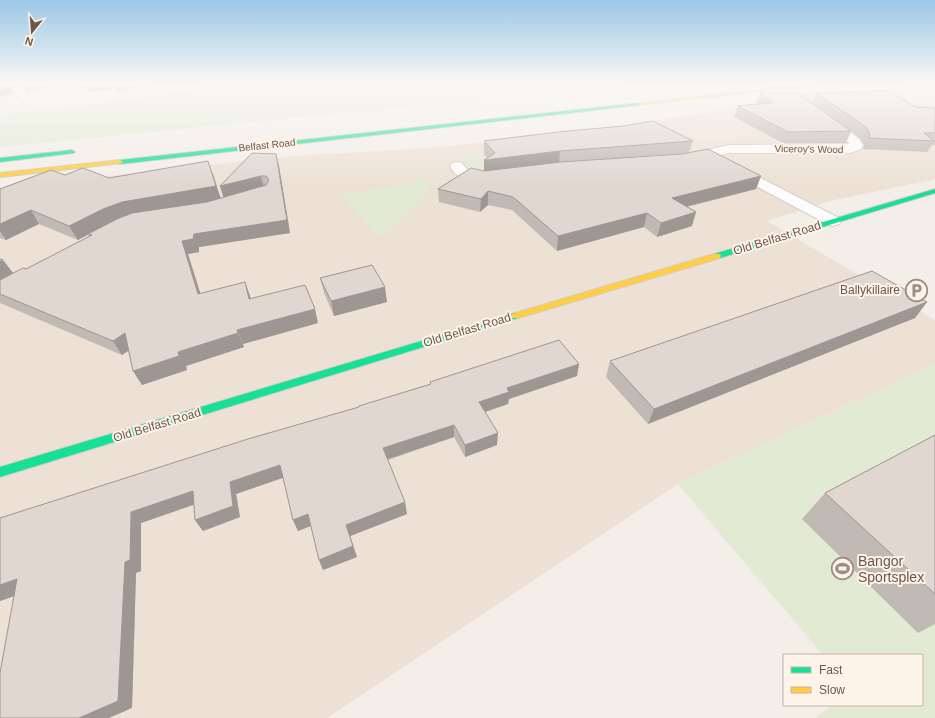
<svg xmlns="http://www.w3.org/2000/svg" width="935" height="718" font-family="Arial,sans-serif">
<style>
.residential{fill:#ede1d5}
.green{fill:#e2ead3}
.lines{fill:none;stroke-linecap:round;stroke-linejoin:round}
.street-casing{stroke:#d2cbc5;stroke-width:2}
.fast-casing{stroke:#d3cbc4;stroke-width:2}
.slow-casing{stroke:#d3cbc4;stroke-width:2}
.street{fill:#fdfcfc;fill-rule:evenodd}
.fast{fill:#16e098;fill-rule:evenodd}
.slow{fill:#ffcf43;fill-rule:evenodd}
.wall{fill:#c1b9b3}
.shaded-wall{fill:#9d9692}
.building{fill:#e0d7d0;stroke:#9d9692}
.labels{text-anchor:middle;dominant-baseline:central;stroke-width:4;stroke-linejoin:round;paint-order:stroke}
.far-street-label{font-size:10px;fill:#6f564b;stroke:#fdf3e8}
.street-label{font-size:12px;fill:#6f564b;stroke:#fdf3e8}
.poi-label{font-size:12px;fill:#6f564b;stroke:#fdf3e8;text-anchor:end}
.near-poi-label{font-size:14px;fill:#6f564b;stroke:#fdf3e8;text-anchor:start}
</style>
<rect width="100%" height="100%" fill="#f4eee8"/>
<g class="residential">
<path d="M 0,84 L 167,84 L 122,94 L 114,88 L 82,94 L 69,87 L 7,97 L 9,101 L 0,102 Z"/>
<path d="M 935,86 L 935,179 L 830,201 L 767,221 L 935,320 L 935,364 L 678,484 L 327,718 L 0,718 L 0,188 L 291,156 L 428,148 L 561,135 L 710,112 L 757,102 L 814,93 Z"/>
</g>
<g class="green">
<path d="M 212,84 L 496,84 L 528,87 L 555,84 L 639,84 L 0,147 L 0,115 L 102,103 L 193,90 Z"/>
<path d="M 475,151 L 493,174 C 478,173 462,176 468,155 Z"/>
<path d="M 430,180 L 429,191 L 424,199 L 380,238 L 340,194 Z"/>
<path d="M 935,364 L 935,718 L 815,718 L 833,705 L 922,705 L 922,655 L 823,655 L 678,484 Z"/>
</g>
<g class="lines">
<defs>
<g id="street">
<path d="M 10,84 L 20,84 L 29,98 L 28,100 L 20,100 Z"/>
<path d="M 824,116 L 828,117 L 859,139 L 863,146 L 861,149 L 850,153 L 729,153 L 686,163 L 681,162 L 679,159 L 681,156 L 729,145 L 850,144 L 820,121 L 818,119 L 820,117 Z"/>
<path d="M 457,162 L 462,163 C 472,179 481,170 496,174 L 498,177 L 496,180 C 479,184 458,183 450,166 L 452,163 Z"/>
<path d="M 733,164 L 839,218 L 841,221 L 839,224 L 833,226 L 827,224 L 728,171 L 726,168 L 728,165 Z"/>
</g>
<g id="fast">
<path d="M 638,103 L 640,105 L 120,164 L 117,162 L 120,160 Z"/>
<path d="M 72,150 L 75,152 L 74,153 L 0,162 L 0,158 Z"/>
<path d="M 935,189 L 935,193 L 720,258 L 714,258 L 713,256 L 714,254 Z"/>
<path d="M 515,313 L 518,314 L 519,316 L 518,318 L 0,477 L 0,467 Z"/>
</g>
<g id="slow">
<path d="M 809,84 L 822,84 L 638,105 L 636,104 Z"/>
<path d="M 120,160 L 123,162 L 122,163 L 0,177 L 0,173 Z"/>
<path d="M 714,254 L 720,254 L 721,256 L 720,258 L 518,318 L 512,318 L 511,316 L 512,314 Z"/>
</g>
</defs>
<use href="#street" class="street-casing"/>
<use href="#fast" class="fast-casing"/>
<use href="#slow" class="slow-casing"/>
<use href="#street" class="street"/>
<use href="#fast" class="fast"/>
<use href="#slow" class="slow"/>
</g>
<g class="wall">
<path d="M 81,84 L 154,84 L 119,91 L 114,88 L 90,92 Z"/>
<path d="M 760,93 L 812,103 L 816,93 L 915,107 L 935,108 L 935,145 L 932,145 L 927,152 L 863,149 L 864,145 L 860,138 L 851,131 L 846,143 L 783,143 L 734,117 L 738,106 L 757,104 L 756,104 Z"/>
<path d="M 484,141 L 693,141 L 689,152 L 761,176 L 756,189 L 687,207 L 692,226 L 657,237 L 644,227 L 557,251 L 512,210 L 488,205 L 480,212 L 439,202 L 438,189 L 484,171 L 487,158 L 484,154 Z"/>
<path d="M 276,154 L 279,166 L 290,233 L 199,247 L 199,252 L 188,254 L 200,294 L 245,282 L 251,299 L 318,323 L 243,344 L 244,347 L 186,366 L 187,370 L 142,385 L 133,371 L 128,350 L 122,355 L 0,303 L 0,259 L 3,260 L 13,273 L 26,269 L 89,237 L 88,234 L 78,240 L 39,224 L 6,240 L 0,238 L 0,189 L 65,175 L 109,178 L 213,173 L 220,198 L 224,197 L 220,186 Z"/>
<path d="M 320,278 L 387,302 L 334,316 L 324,293 Z"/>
<path d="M 927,302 L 915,318 L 648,424 L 606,377 L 610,361 Z"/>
<path d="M 579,364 L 577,376 L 509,399 L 508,404 L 485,412 L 497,445 L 465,457 L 454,437 L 388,460 L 405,502 L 407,514 L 350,536 L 357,557 L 323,570 L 319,560 L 311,526 L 298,531 L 293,520 L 283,478 L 236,494 L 240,517 L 203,531 L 195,520 L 194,505 L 141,523 L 141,571 L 136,573 L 132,708 L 14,596 L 0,601 L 0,518 L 359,407 L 430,384 L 430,382 Z"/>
<path d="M 935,435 L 935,624 L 918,633 L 802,519 L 825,493 Z"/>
</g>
<g class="shaded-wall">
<path d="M 0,84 L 9,84 L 14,93 L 0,96 Z"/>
<path d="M 22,84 L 66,84 L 26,91 Z"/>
<path d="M 87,84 L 113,84 L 114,88 L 90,92 Z"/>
<path d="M 116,84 L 154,84 L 119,91 Z"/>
<path d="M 560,151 L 559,164 L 484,172 L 484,160 Z"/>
<path d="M 276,154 L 279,166 L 290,233 L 199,247 L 199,252 L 188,254 L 205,308 L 198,294 L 182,241 L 194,234 L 287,220 Z"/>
<path d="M 208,161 L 221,199 L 110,223 L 78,240 L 69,226 L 103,209 Z"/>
<path d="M 261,176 L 264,188 L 224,199 L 220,186 Z"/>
<path d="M 761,176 L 756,189 L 668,211 L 672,198 Z"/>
<path d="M 488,191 L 488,205 L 480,212 L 481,199 Z"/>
<path d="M 31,210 L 39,224 L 6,240 L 0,231 L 0,224 Z"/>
<path d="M 696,212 L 692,226 L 657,237 L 661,223 Z"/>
<path d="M 647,213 L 644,227 L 557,251 L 558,236 Z"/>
<path d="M 3,260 L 13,273 L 0,281 L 0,262 Z"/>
<path d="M 245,282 L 250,296 L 254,313 L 249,299 Z"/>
<path d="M 385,287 L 387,302 L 334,316 L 331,301 Z"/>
<path d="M 927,302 L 915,318 L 648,424 L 654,409 Z"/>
<path d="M 315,309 L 318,323 L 243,344 L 237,330 Z"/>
<path d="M 125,333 L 134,347 L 122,355 L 113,341 Z"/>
<path d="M 238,333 L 244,347 L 186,366 L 187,370 L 142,385 L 133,371 L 178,352 Z"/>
<path d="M 579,364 L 577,376 L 509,399 L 508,404 L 479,414 L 479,402 L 507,388 Z"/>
<path d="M 454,425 L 454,437 L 385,460 L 383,448 Z"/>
<path d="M 498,433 L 497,445 L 465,457 L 465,445 Z"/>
<path d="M 280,465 L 285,477 L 236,494 L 240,517 L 203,531 L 195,520 L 230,482 Z"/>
<path d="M 193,491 L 201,502 L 141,523 L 141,571 L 136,573 L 132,708 L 109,718 L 79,718 L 125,562 L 131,512 Z"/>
<path d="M 405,502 L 407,514 L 350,536 L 357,557 L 323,570 L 319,560 L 346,525 Z"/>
<path d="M 308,514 L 313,525 L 298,531 L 293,520 Z"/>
<path d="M 17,579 L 31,590 L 0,601 L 0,585 Z"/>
</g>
<g class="building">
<path d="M 889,91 L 915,107 L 935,108 L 935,133 L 924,133 L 934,141 L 869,138 L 870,134 L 866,127 L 816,93 Z"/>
<path d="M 760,93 L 798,93 L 851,131 L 788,132 L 738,106 L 773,103 Z"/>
<path d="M 653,121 L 693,141 L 560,151 L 484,160 L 495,153 L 484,141 L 558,132 L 623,126 Z"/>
<path d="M 708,149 L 761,176 L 672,198 L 696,212 L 661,223 L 647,213 L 558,236 L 513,197 L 488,191 L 481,199 L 438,189 L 471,168 L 484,171 L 561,162 L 682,154 Z"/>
<path d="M 252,153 L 276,154 L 287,220 L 194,234 L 193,239 L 182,241 L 198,294 L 245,282 L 249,299 L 305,285 L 315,309 L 237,330 L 238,333 L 178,352 L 179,356 L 133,371 L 125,333 L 113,341 L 0,294 L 0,280 L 23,268 L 26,269 L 92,235 L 88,234 L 117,219 L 132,213 L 207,202 L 266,185 L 269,180 L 266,176 L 261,176 L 220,186 Z"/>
<path d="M 208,161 L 216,186 L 122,202 L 103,209 L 69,226 L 31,210 L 0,224 L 0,189 L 51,170 L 65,175 L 83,168 L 109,178 Z"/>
<path d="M 0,259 L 3,260 L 0,262 Z"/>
<path d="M 372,265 L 385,287 L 331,301 L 320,278 Z"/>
<path d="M 872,271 L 927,302 L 654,409 L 610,361 Z"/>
<path d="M 559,340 L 579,364 L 507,388 L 509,392 L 479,402 L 498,433 L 465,445 L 454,425 L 383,448 L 405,502 L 346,525 L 353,546 L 319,560 L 308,514 L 293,520 L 280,465 L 230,482 L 233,506 L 195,520 L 193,491 L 131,512 L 130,560 L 125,562 L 118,701 L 79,718 L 0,718 L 0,673 L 17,579 L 0,585 L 0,518 L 248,439 L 359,407 L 359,406 L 431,384 L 430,382 Z"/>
<path d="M 935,435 L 935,594 L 825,493 Z"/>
</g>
<linearGradient id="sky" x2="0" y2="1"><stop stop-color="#9cc7e6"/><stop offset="0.45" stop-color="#faf7f5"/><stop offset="1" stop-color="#faf7f5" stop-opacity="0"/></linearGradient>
<rect width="935" height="185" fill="url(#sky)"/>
<defs>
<symbol id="parking-ring" viewBox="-11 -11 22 22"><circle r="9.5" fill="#fdf3e8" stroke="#9e8b82" stroke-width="1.5"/><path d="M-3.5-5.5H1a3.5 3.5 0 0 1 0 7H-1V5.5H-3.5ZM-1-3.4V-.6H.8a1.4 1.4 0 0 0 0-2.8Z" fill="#9e8b82"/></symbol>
<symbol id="stadium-ring" viewBox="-11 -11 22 22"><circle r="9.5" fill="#fdf3e8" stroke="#9e8b82" stroke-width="1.5"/><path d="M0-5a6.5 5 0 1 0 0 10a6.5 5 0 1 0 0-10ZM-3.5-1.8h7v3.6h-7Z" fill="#9e8b82"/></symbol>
</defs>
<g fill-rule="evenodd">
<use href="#parking-ring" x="904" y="278" width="25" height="25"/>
<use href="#stadium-ring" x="830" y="556" width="25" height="25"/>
</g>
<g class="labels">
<g class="far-street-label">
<text transform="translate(267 145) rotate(-6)">Belfast Road</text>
<text transform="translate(809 149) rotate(1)">Viceroy's Wood</text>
</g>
<g class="street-label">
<text transform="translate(777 238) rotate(-17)">Old Belfast Road</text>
<text transform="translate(467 330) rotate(-17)">Old Belfast Road</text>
<text transform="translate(157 425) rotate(-17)">Old Belfast Road</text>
</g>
<g class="poi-label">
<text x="900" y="290">Ballykillaire</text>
</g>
<g class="near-poi-label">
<text x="858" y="561">Bangor<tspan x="858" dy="16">Sportsplex</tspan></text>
</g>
</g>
<rect x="783" y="654" width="140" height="52" fill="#fdf3e8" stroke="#c4b4a9"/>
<rect x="791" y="667" width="20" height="6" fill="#16e098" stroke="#c4b4a9"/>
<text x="819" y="674" font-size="12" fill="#6f564b">Fast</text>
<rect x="791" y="687" width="20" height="6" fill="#ffcf43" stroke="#c4b4a9"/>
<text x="819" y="694" font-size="12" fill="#6f564b">Slow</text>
<g transform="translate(32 32) rotate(197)" stroke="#fdf3e8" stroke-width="3" paint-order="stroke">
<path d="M0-3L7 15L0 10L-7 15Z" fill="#6f564b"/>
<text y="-6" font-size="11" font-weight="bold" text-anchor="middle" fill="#6f564b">N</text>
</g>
</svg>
